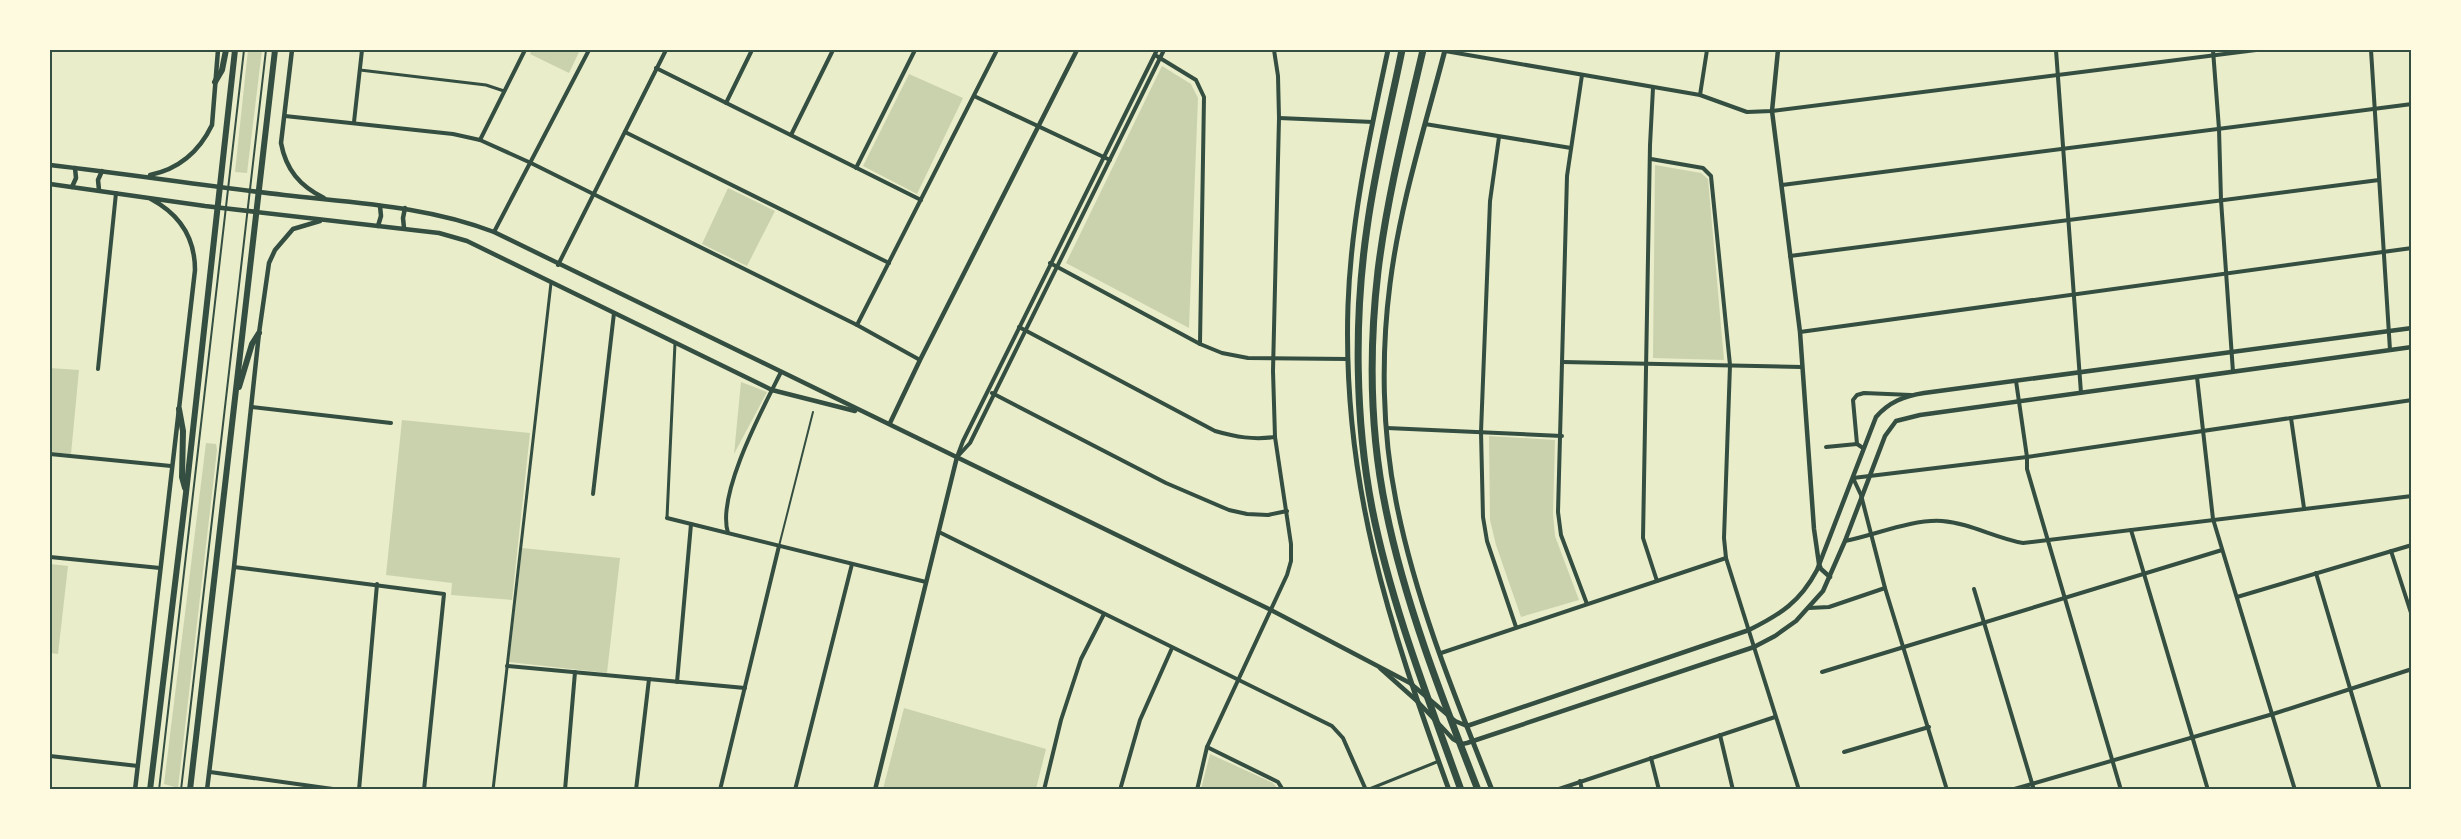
<svg xmlns="http://www.w3.org/2000/svg" width="2461" height="839" font-family="Karla,sans-serif">
<style>
.green{fill:#cad2ad}
.lines{fill:none;stroke-linecap:round;stroke-linejoin:round}
.service{stroke:#344e41;stroke-width:2}
.pedestrian{stroke:#344e41;stroke-width:3}
.minor{stroke:#344e41;stroke-width:4}
.tertiary{stroke:#344e41;stroke-width:4.5}
.secondary{stroke:#344e41;stroke-width:5}
.primary{stroke:#344e41;stroke-width:6}
.trunk{stroke:#344e41;stroke-width:7}
.neatline{fill:none;stroke:#344e41;stroke-width:2}
</style>
<rect width="100%" height="100%" fill="#e9edc9"/>
<g class="green">
<path d="M 248,50 L 262,50 L 247,173 L 235,172 Z"/>
<path d="M 532,50 L 574,50 L 579,52 L 569,73 L 530,54 Z"/>
<path d="M 1162,66 L 1191,84 L 1198,98 L 1189,328 L 1066,263 Z"/>
<path d="M 909,74 L 963,98 L 917,194 L 863,166 Z"/>
<path d="M 1655,165 L 1701,173 L 1708,179 L 1724,360 L 1653,358 Z"/>
<path d="M 728,188 L 775,211 L 747,266 L 702,244 Z"/>
<path d="M 50,368 L 79,370 L 71,454 L 50,452 Z"/>
<path d="M 741,382 L 767,392 L 734,454 Z"/>
<path d="M 402,420 L 530,433 L 512,600 L 451,595 L 452,583 L 386,575 Z"/>
<path d="M 1489,436 L 1555,440 L 1553,514 L 1555,536 L 1579,600 L 1521,617 L 1496,545 L 1490,520 Z"/>
<path d="M 206,443 L 216,444 L 217,450 L 178,788 L 164,784 Z"/>
<path d="M 522,548 L 620,558 L 607,673 L 509,662 Z"/>
<path d="M 50,564 L 68,566 L 58,654 L 50,653 Z"/>
<path d="M 904,708 L 1046,749 L 1036,789 L 883,789 Z"/>
<path d="M 1210,754 L 1273,783 L 1278,789 L 1201,789 Z"/>
</g>
<g class="lines">
<g class="service">
<path d="M 779,546 L 813,412"/>
<path d="M 159,790 L 244,50"/>
<path d="M 181,790 L 266,50"/>
</g>
<g class="pedestrian">
<path d="M 360,70 L 486,85 L 504,91"/>
<path d="M 667,518 L 675,343"/>
<path d="M 493,790 L 551,283"/>
<path d="M 1367,790 L 1439,761"/>
</g>
<g class="minor">
<path d="M 2056,50 L 2081,393"/>
<path d="M 2213,50 L 2219,129 L 2221,200 L 2233,372"/>
<path d="M 2371,50 L 2390,350"/>
<path d="M 1445,51 L 1700,95 L 1747,112 L 1772,111 L 2256,50"/>
<path d="M 1155,55 L 1196,80 L 1204,97 L 1200,344"/>
<path d="M 656,68 L 921,200"/>
<path d="M 1582,75 L 1567,176 L 1558,512 L 1561,535 L 1587,604"/>
<path d="M 1653,88 L 1650,145 L 1643,538 L 1657,581"/>
<path d="M 1700,95 L 1707,50"/>
<path d="M 974,96 L 1110,160"/>
<path d="M 726,103 L 752,50"/>
<path d="M 285,116 L 453,134 L 480,140 L 531,163 L 857,325 L 920,360"/>
<path d="M 1279,118 L 1373,122"/>
<path d="M 354,122 L 362,50"/>
<path d="M 1425,124 L 1571,148"/>
<path d="M 625,132 L 889,263"/>
<path d="M 791,135 L 833,50"/>
<path d="M 1499,137 L 1490,201 L 1481,432 L 1483,517 L 1487,541 L 1516,627"/>
<path d="M 480,140 L 525,50"/>
<path d="M 1651,159 L 1703,168 L 1711,176 L 1730,365 L 1724,538 L 1726,558 L 1799,790"/>
<path d="M 856,168 L 915,50"/>
<path d="M 1782,185 L 2412,104"/>
<path d="M 494,232 L 589,50"/>
<path d="M 1790,256 L 2379,180"/>
<path d="M 1050,263 L 1200,344 L 1222,353 L 1248,358 L 1348,359"/>
<path d="M 558,265 L 666,50"/>
<path d="M 857,325 L 997,50"/>
<path d="M 1019,327 L 1215,431 C 1236,437 1253,440 1275,437"/>
<path d="M 1800,332 L 2412,248"/>
<path d="M 1563,362 L 1802,367"/>
<path d="M 98,369 L 116,193"/>
<path d="M 2197,377 L 2213,519 L 2295,790"/>
<path d="M 2016,381 L 2027,457 L 2027,469 L 2121,790"/>
<path d="M 992,393 L 1166,483 L 1229,510 L 1247,514 L 1268,515 L 1287,511"/>
<path d="M 252,407 L 391,423"/>
<path d="M 2291,418 L 2304,508"/>
<path d="M 1387,428 L 1562,436"/>
<path d="M 1826,447 L 1857,444"/>
<path d="M 1863,448 L 1857,444 L 1853,400 L 1857,395 L 1864,393 L 1911,395"/>
<path d="M 50,454 L 171,466"/>
<path d="M 957,457 L 970,443 L 1164,50"/>
<path d="M 957,457 L 963,441 L 1157,50"/>
<path d="M 593,494 L 614,313"/>
<path d="M 667,518 L 926,582"/>
<path d="M 2131,530 L 2208,790"/>
<path d="M 939,532 L 1332,726 L 1343,738 L 1366,790"/>
<path d="M 728,533 C 716,495 763,408 781,372"/>
<path d="M 1845,541 C 1875,535 1912,519 1942,521 C 1970,523 1995,538 2023,543 L 2412,496"/>
<path d="M 2391,551 L 2412,616"/>
<path d="M 50,557 L 160,568"/>
<path d="M 234,567 L 444,594 L 424,790"/>
<path d="M 2316,573 L 2380,790"/>
<path d="M 1974,589 L 2034,790"/>
<path d="M 2237,597 L 2412,545"/>
<path d="M 1809,608 L 1829,607 L 1885,588"/>
<path d="M 1441,653 L 1726,558"/>
<path d="M 507,666 L 745,688"/>
<path d="M 1822,672 L 2222,550"/>
<path d="M 677,682 L 691,524"/>
<path d="M 1720,735 L 1733,790"/>
<path d="M 1207,747 L 1278,782 L 1283,790"/>
<path d="M 1844,752 L 1929,727"/>
<path d="M 50,756 L 138,766"/>
<path d="M 1651,758 L 1659,790"/>
<path d="M 210,772 L 340,790"/>
<path d="M 1580,781 L 1582,790"/>
<path d="M 359,790 L 377,584"/>
<path d="M 565,790 L 575,672"/>
<path d="M 636,790 L 649,679"/>
<path d="M 720,790 L 779,546"/>
<path d="M 795,790 L 852,564"/>
<path d="M 1044,790 L 1061,720 L 1081,659 L 1104,614"/>
<path d="M 1120,790 L 1140,720 L 1172,648"/>
<path d="M 1197,790 L 1207,747 L 1287,575 L 1291,561 L 1291,544 L 1275,437 L 1273,371 L 1279,118 L 1278,76 L 1274,50"/>
<path d="M 1556,790 L 1775,717"/>
<path d="M 1947,790 L 1885,588 L 1861,495 L 1853,478 L 2027,457 L 2412,400"/>
<path d="M 2011,790 L 2273,714 L 2412,669"/>
</g>
<g class="tertiary">
<path d="M 292,50 L 281,143 C 286,170 300,186 324,198"/>
<path d="M 1778,50 L 1772,111 L 1800,332 L 1814,529 L 1819,564 L 1821,569 L 1830,577"/>
<path d="M 50,165 C 128,174 206,186 284,195 C 355,203 427,206 494,232 L 1269,609 L 1410,683 L 1455,721 L 1467,726 L 1749,630 C 1781,614 1800,602 1817,570 L 1876,417 C 1889,402 1904,396 1924,393 L 2412,328"/>
<path d="M 150,175 C 179,169 199,152 212,125 L 218,50"/>
<path d="M 50,184 L 205,206 L 439,233 L 467,241 L 772,390 L 855,411"/>
<path d="M 72,187 L 76,178 L 75,168"/>
<path d="M 99,190 L 98,180 L 102,171"/>
<path d="M 378,226 L 381,216 L 380,206"/>
<path d="M 404,228 L 403,218 L 405,208"/>
<path d="M 890,423 L 920,360 L 1077,50"/>
<path d="M 1380,668 L 1417,701 L 1453,739 L 1462,744 L 1467,743 L 1754,647 L 1775,636 L 1796,621 L 1823,591 L 1845,541 L 1885,436 L 1896,421 L 1920,415 L 2412,347"/>
<path d="M 135,790 L 195,270 C 195,238 179,214 151,199"/>
<path d="M 207,790 L 234,567 L 259,333 L 269,263 L 275,250 L 293,229 L 320,221"/>
<path d="M 875,790 L 957,457"/>
</g>
<g class="secondary">
<path d="M 1388,50 C 1370,134 1351,218 1348,305 C 1342,484 1389,624 1449,790"/>
<path d="M 1445,50 C 1425,127 1400,204 1390,284 C 1381,354 1382,431 1396,501 C 1415,599 1455,697 1492,790"/>
</g>
<g class="primary">
<path d="M 215,82 L 222,70 L 226,50"/>
<path d="M 239,387 L 252,344 L 259,333"/>
<path d="M 179,409 L 183,431 L 182,477 L 185,488"/>
<path d="M 150,790 L 186,493 L 235,50"/>
<path d="M 190,790 L 275,50"/>
</g>
<g class="trunk">
<path d="M 1402,50 C 1390,109 1375,168 1367,228 C 1354,317 1355,420 1372,508 C 1391,604 1428,698 1461,790"/>
<path d="M 1423,50 C 1406,123 1387,197 1378,271 C 1369,349 1370,433 1386,510 C 1405,604 1443,700 1478,790"/>
</g>
</g>
<rect width="2461" height="839" fill="none" stroke="#fefae0" stroke-width="102"/>
<rect x="51" y="51" width="2359" height="737" class="neatline"/>
</svg>
